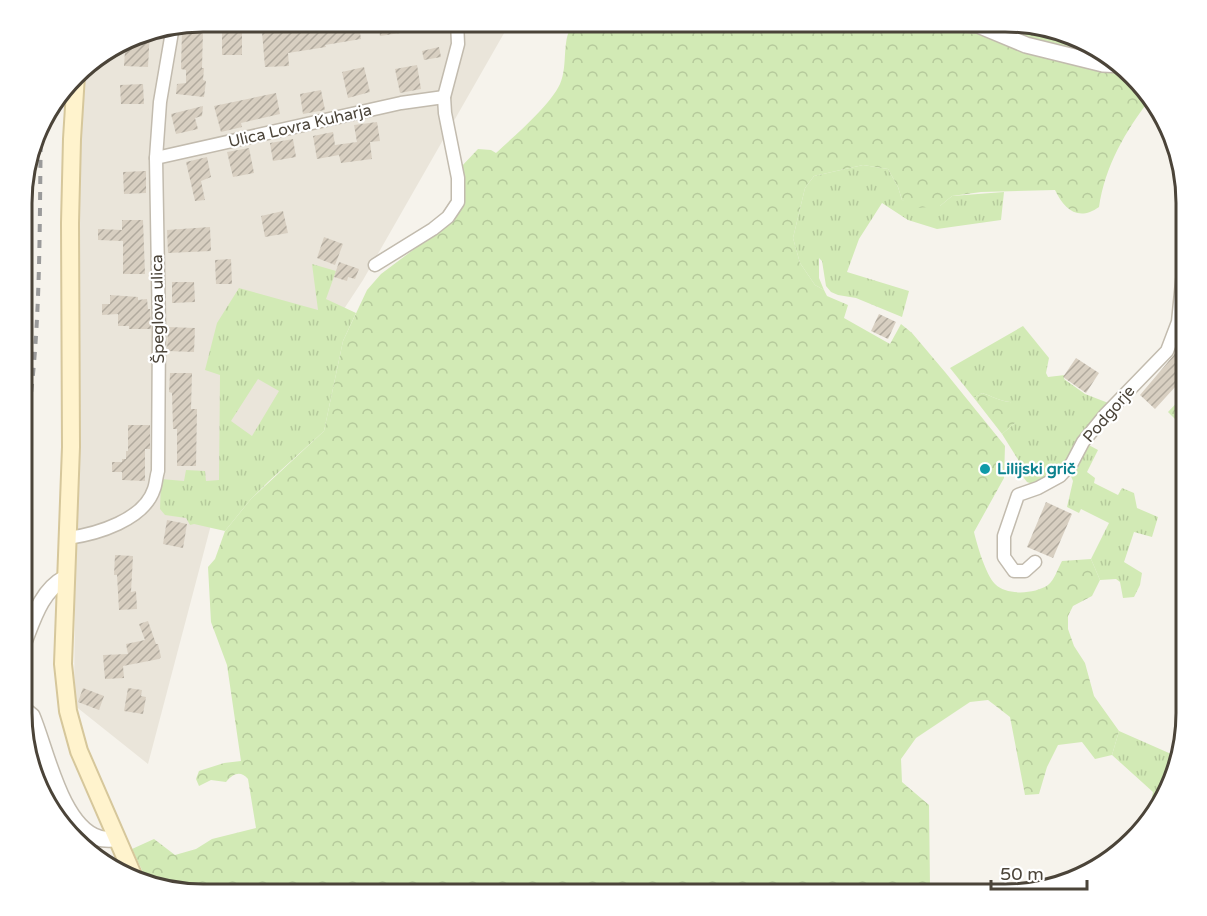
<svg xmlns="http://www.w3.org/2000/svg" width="1207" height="916" font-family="'Varela Round',sans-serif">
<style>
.residential{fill:#eae5da}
.grass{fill:url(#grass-tufts);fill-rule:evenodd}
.forest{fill:url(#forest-crowns)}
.building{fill:url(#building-hatch)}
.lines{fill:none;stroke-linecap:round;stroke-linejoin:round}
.minor-casing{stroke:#c2bbae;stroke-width:15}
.tertiary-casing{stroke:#c2bbae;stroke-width:18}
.secondary-casing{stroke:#d6c79b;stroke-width:20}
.minor{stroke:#fff;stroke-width:12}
.tertiary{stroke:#fff;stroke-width:15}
.secondary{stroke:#fff3cd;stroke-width:16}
.rail{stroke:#9a9a9a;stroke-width:4;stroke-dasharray:8 8;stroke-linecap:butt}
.culture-dot{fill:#0f9aa8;stroke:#fff;stroke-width:2}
.labels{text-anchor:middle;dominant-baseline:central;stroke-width:4.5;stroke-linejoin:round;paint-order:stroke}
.street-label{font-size:16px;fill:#4b4439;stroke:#fff}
.culture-label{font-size:16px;font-weight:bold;fill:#0d838f;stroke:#fff;text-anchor:start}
.rim{fill:none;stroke:#4b4439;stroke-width:3}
</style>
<defs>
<pattern id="grass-tufts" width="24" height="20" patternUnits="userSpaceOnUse" patternTransform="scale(1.5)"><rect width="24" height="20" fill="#d2eab5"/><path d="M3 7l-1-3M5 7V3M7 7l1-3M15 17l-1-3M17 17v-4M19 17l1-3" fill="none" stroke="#b6ca9c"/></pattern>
<pattern id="forest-crowns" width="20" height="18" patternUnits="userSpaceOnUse" patternTransform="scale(1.5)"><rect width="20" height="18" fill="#d2eab5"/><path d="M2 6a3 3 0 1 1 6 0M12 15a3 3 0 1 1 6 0" fill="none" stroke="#b6ca9c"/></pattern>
<pattern id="building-hatch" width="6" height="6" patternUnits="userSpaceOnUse" patternTransform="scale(1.5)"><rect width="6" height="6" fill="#d8cfc1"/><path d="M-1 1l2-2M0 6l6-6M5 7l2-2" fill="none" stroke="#b1aa9e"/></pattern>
</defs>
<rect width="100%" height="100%" fill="#f6f3ec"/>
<path class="residential" d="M 202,21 L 511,21 L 363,280 L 217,502 L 148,764 L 74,705 L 80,70 L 83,66 L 144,31 Z"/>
<g class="grass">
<path d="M 863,165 L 888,169 L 898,187 L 902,200 L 940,206 L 952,196 L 1004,192 L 1001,220 L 937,229 L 908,220 L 882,203 L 859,239 L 847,272 L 909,291 L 902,317 L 856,298 L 838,295 L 831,292 L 826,286 L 822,261 L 819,258 L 819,278 L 824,290 L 815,285 L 800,263 L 793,238 L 805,188 L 814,176 Z"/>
<path d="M 312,264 L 336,271 L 326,299 L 356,313 L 343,341 L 324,431 L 268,482 L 251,499 L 225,531 L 194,524 L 190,525 L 186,518 L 165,515 L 160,509 L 161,479 L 184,481 L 186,470 L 205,471 L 206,481 L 219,480 L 220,375 L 205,370 L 217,323 L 239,288 L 318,310 ZM 258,379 L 279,391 L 252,436 L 231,421 Z"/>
<path d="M 1023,326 L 1049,358 L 1046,373 L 1048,377 L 1065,375 L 1064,379 L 1085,394 L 1111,404 L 1066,464 L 1051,478 L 1035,485 L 1027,482 L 1020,473 L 1024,469 L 1002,434 L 1015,423 L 1010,402 C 999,401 992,396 982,393 L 974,398 L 950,368 Z"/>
<path d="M 1085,443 L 1098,450 L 1087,472 L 1095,478 L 1094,483 L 1118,495 L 1122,488 L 1134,493 L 1137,508 L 1158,517 L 1152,537 L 1134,532 L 1124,562 L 1142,573 L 1140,585 L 1134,597 L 1123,598 L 1120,582 L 1116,579 L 1100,580 L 1091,559 L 1109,523 L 1081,509 L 1079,513 L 1067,507 L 1073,481 L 1070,474 Z"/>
<path d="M 1119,731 L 1178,757 L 1172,783 L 1147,824 L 1153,792 L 1112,755 Z"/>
</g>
<g class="forest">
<path d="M 575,21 L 1016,21 L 1074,35 L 1124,66 L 1150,99 C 1125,132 1105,166 1099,207 C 1078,222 1064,209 1055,190 L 981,192 L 952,196 L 940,206 L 917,208 L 902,200 L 898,187 L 888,169 L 863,165 L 814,176 L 805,188 L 793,238 L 800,263 L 815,285 L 824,290 L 827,296 L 848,305 L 844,318 L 890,344 L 901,324 L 912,333 L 945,372 L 1005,446 L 1004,478 L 974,532 C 977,545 986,575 995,584 C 1007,596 1035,594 1048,585 C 1054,581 1058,568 1062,561 L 1091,559 L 1100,580 L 1092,596 L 1073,606 L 1068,616 L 1068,629 L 1074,646 L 1085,663 L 1094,696 L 1119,731 L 1112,755 L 1095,759 L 1082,742 L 1058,745 L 1047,767 L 1039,794 L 1025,795 L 1010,717 L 988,700 L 970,702 L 916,738 L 901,759 L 902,782 L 929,805 L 930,887 L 923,895 L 191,895 L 149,885 L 132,849 L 154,839 L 175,855 L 196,849 L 212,839 L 256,828 L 248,779 C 240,770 233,774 226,782 L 211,780 L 199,786 L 196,779 L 199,771 L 224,763 L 241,761 L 227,665 L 211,622 L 208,567 L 215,559 L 225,531 L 251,499 L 324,431 L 343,341 L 367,290 L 381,274 L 453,220 L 462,202 L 460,168 L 478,149 L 491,150 L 496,153 C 514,136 549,107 560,84 C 569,64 560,38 575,21 Z"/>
<path d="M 982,393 C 992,396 999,401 1010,402 L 1015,409 L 1015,423 L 1002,434 L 974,398 Z"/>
<path d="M 1186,393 L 1186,430 L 1168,412 Z"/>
</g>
<g class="building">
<path d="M 328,21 L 358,21 L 361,39 L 325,45 L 326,47 L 288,53 L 289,66 L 265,67 L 262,32 L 300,28 L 300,25 Z"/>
<path d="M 378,21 L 398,21 L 400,33 L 380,36 Z"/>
<path d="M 150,30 L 148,67 L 124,66 L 125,51 L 111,50 L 144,31 Z"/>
<path d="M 182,30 L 203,31 L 202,68 L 204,68 L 203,80 L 206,81 L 204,97 L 176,94 L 177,84 L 186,83 L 186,70 L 181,69 Z"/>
<path d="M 222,32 L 242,33 L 242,55 L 222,55 Z"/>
<path d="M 439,47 L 441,57 L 424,60 L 422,51 Z"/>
<path d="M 417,65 L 421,89 L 400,93 L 395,69 Z"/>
<path d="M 364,67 L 370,92 L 348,98 L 342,72 Z"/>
<path d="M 143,84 L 144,104 L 121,104 L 120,85 Z"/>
<path d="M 321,90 L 325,110 L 303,114 L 300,94 Z"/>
<path d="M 276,93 L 280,114 L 241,123 L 242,127 L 221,132 L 214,106 Z"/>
<path d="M 203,106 L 202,116 L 195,118 L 198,129 L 176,134 L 171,114 Z"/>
<path d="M 377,122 L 380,141 L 370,142 L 372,159 L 341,163 L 339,155 L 317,159 L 313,136 L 333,132 L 335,145 L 357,142 L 354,125 Z"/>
<path d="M 293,139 L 296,157 L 273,161 L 270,143 Z"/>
<path d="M 249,148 L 254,173 L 233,177 L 227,152 Z"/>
<path d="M 207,157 L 211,177 L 201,181 L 205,200 L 195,201 L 186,162 Z"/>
<path d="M 146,171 L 146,193 L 124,194 L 123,172 Z"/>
<path d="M 283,211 L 288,233 L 265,237 L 261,216 Z"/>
<path d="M 122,220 L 143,220 L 145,274 L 123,274 L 123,241 L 98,240 L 98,229 L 122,230 Z"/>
<path d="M 210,227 L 211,251 L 168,253 L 167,230 Z"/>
<path d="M 324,237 L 343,244 L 335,265 L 317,258 Z"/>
<path d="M 231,259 L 232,284 L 216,284 L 215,260 Z"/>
<path d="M 339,262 L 359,269 L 355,279 L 348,277 L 347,281 L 334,277 Z"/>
<path d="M 172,282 L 194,282 L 195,302 L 172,303 Z"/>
<path d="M 110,295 L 138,297 L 138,300 L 147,299 L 148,309 L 150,309 L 151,329 L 129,329 L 129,326 L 118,326 L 118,314 L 102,315 L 102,304 L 110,304 Z"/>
<path d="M 879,314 L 896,322 L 888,339 L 871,331 Z"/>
<path d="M 168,327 L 195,328 L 194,352 L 167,351 Z"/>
<path d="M 1186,334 L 1186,375 L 1155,409 L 1140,395 L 1173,356 Z"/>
<path d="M 1076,358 L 1099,373 L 1086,393 L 1063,377 Z"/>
<path d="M 170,373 L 192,373 L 191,409 L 197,409 L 196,466 L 177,466 L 177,429 L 173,429 L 172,393 L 169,392 Z"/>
<path d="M 128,425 L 150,425 L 150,449 L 145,449 L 145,481 L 122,480 L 122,472 L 112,472 L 112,462 L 122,462 L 122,459 L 126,459 L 126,451 L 128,451 Z"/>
<path d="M 1046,502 L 1072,514 L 1053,558 L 1027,547 Z"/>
<path d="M 167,520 L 187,524 L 183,548 L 163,544 Z"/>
<path d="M 115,555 L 133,556 L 131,592 L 136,591 L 137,609 L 119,610 L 117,575 L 114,575 Z"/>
<path d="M 148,621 L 156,644 L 158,644 L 161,657 L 159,659 L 123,666 L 124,678 L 105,679 L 103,655 L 128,654 L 126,644 L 145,640 L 139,624 Z"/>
<path d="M 83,688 L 104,696 L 99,710 L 78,702 Z"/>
<path d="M 128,688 L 142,690 L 141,696 L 146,697 L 143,714 L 124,711 Z"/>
</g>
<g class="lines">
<defs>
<g id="minor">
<path d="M 156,158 L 401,103 L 444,97"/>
<path d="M 375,265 L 433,229 L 448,217 L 458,202 L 458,178 L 445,113 L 444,97 L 458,44 L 457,21"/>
<path d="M 68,538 C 97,534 144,520 154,489 C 156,484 156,477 158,471 L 159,330 L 156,158 L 160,102 L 173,26"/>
<path d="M 1035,562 L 1025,571 L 1014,571 L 1004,557 L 1004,536 L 1018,495 L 1038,488 L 1060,476 L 1072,463 L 1083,442 L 1105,415 L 1167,351 L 1178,322 L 1186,243"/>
</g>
<g id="tertiary">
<path d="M 924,21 L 978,25 L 1026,45 L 1103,64 L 1123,65"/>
<path d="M 22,647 C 32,623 40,591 65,578"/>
<path d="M 21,707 L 32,716 C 46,749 61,827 99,838 C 104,840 111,839 117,839"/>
</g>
<path id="secondary" d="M 76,75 L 72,139 L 70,223 L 71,447 L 63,664 L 68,711 L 79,751 L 136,882"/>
</defs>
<use href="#minor" class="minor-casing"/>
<use href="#tertiary" class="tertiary-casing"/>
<use href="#secondary" class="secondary-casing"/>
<use href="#minor" class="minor"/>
<use href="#tertiary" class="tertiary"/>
<use href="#secondary" class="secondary"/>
<path class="rail" d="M 22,455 C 42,346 39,234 41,124"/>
</g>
<circle class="culture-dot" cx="985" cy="469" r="6"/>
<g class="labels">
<g class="street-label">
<text transform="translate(300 126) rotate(-13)">Ulica Lovra Kuharja</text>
<text transform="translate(158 309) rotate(-91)">Špeglova ulica</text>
<text transform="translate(1109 414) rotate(-49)">Podgorje</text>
</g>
<g class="culture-label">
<text x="997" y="469">Lilijski grič</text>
</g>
</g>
<path d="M0 0H1207V916H0ZM203 32H1005A171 171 0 0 1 1176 203V713A171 171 0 0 1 1005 884H203A171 171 0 0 1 32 713V203A171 171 0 0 1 203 32Z" fill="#fff" fill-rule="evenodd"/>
<path class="rim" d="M203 32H1005A171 171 0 0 1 1176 203V713A171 171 0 0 1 1005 884H203A171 171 0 0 1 32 713V203A171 171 0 0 1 203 32Z"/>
<path d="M991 880v9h96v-9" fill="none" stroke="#4b4439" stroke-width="3"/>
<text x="1000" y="880" font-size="18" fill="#4b4439" stroke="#ffffff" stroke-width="4.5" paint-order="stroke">50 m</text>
</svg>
